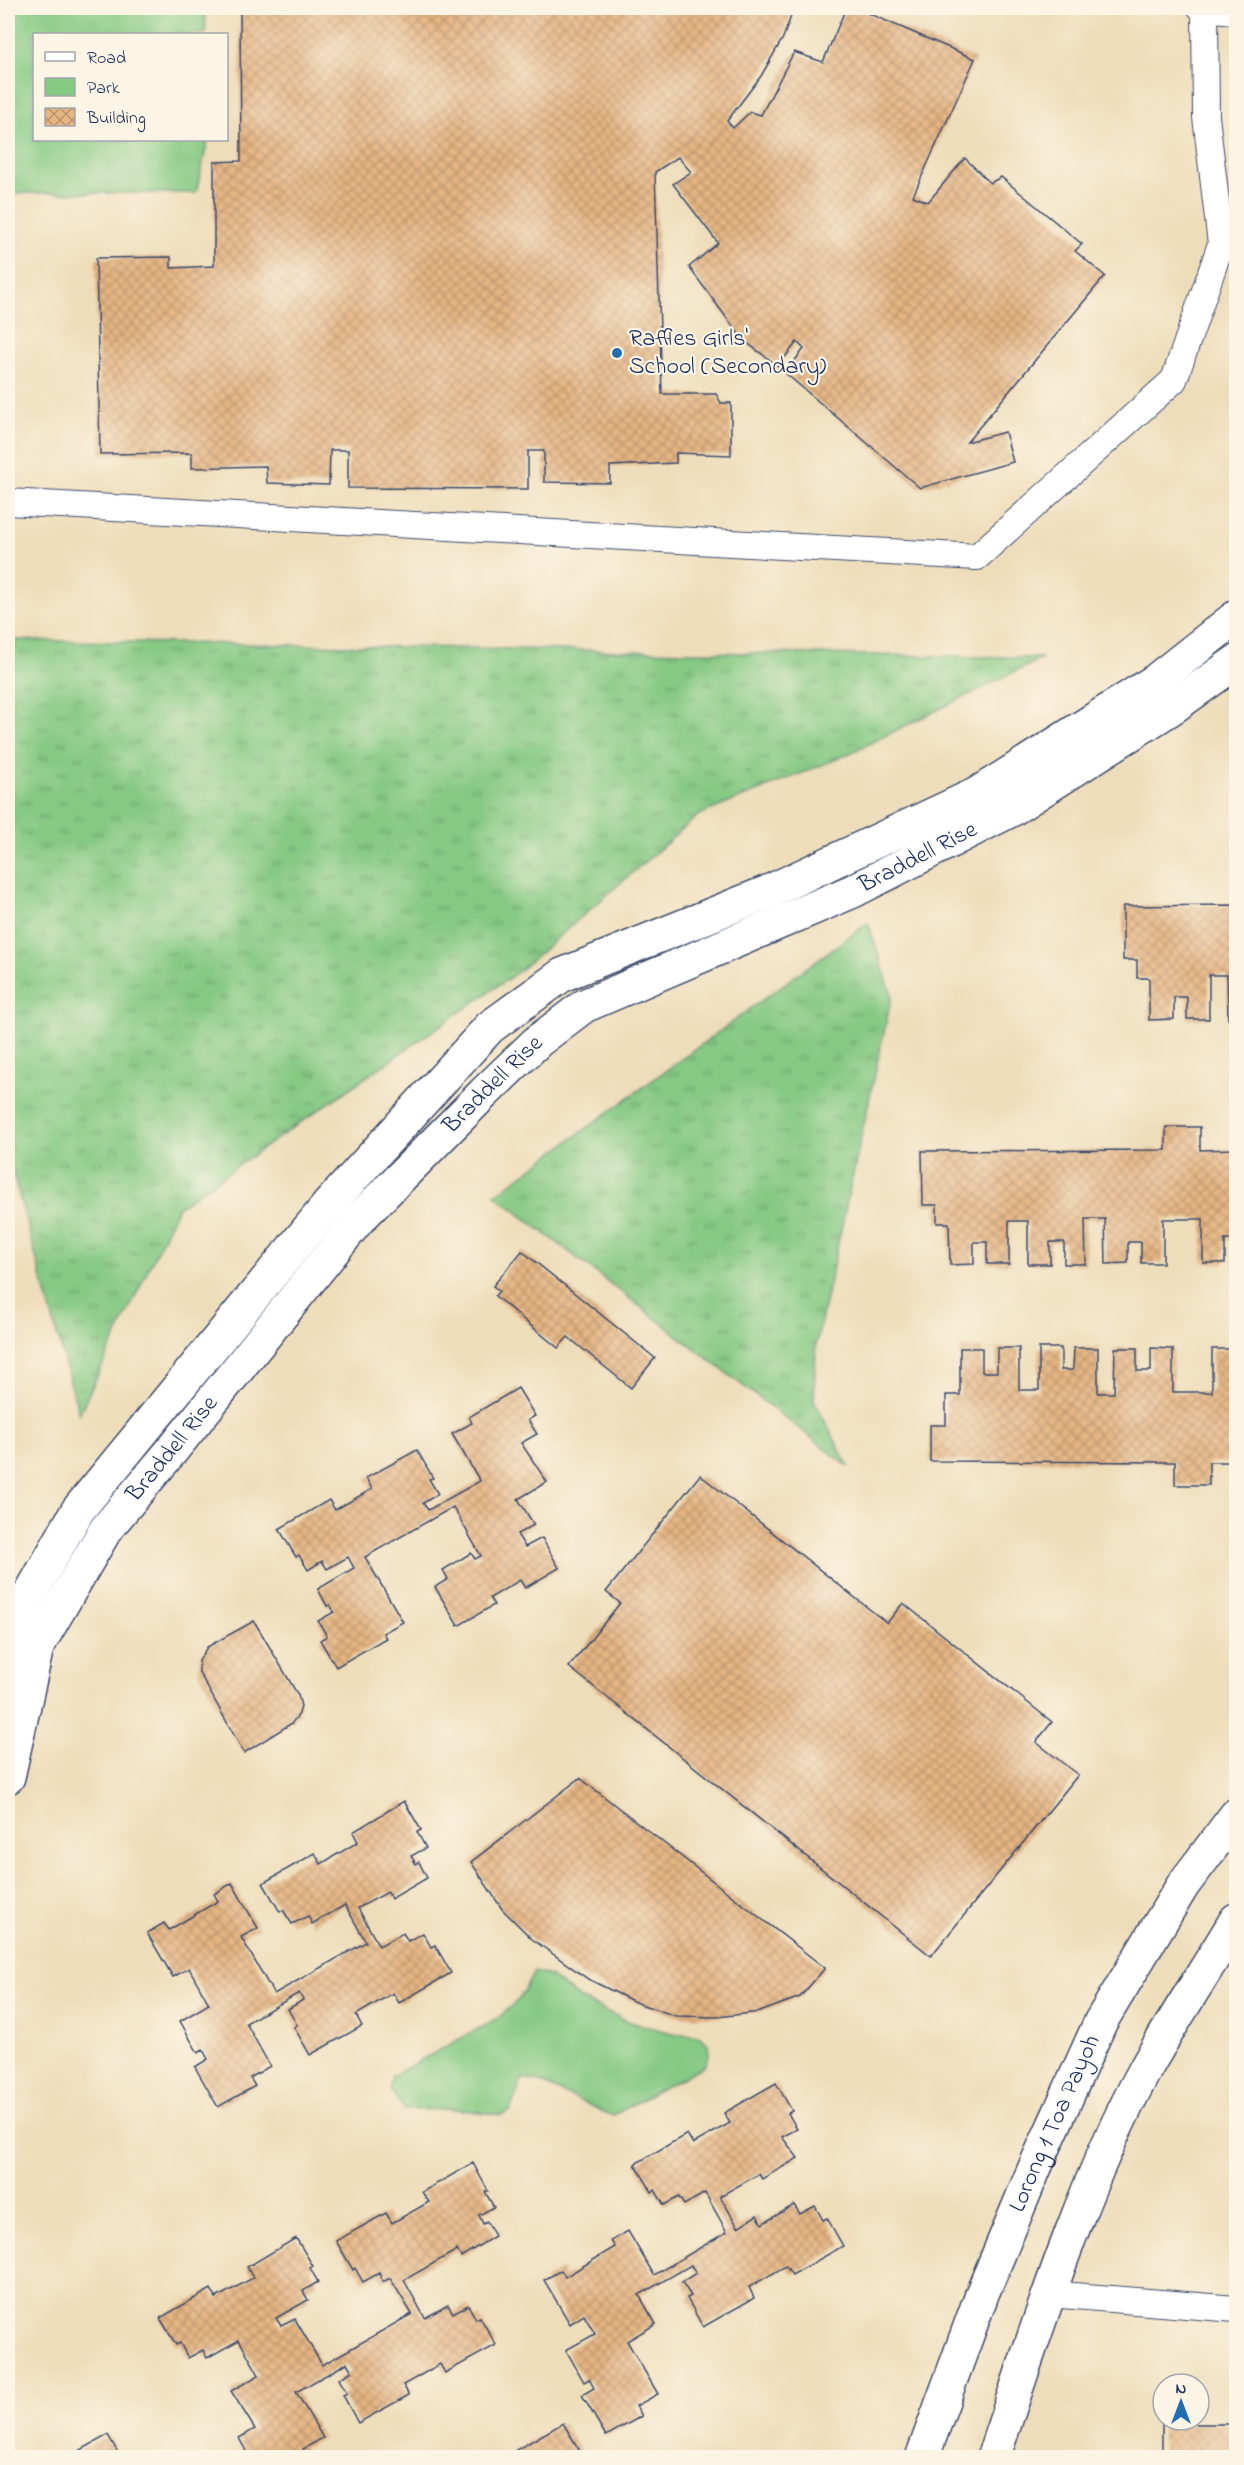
<svg xmlns="http://www.w3.org/2000/svg" width="1244" height="2465" font-family="'Indie Flower',sans-serif">
<style>
.grass{fill:url(#grass-tufts);stroke:#507c70;stroke-width:1.5}
.park{fill:#85c983;stroke:#507c70;stroke-width:1.5}
.building{fill:url(#building-cross-hatch)}
.lines{fill:none;stroke-linecap:round;stroke-linejoin:round}
.lane-casing{stroke:#3b496c;stroke-width:28}
.street-casing{stroke:#3b496c;stroke-width:36}
.secondary-casing{stroke:#3b496c;stroke-width:36}
.lane{stroke:#fff;stroke-width:26}
.street{stroke:#fff;stroke-width:33}
.secondary{stroke:#fff;stroke-width:33}
.poi-dot{fill:#1f6fb2;stroke:#fcf5e5;stroke-width:2}
.labels{text-anchor:middle;dominant-baseline:central;stroke-width:4.5;stroke-linejoin:round;paint-order:stroke}
.poi-label{font-size:24px;fill:#1b2f5e;stroke:#fcf5e5;text-anchor:start}
.street-label{font-size:24px;fill:#1b2f5e;stroke:#fcf5e5}
</style>
<defs>
<pattern id="grass-tufts" width="24" height="20" patternUnits="userSpaceOnUse" patternTransform="scale(1.5)"><rect width="24" height="20" fill="#85c983"/><path d="M3 7l-1-3M5 7V3M7 7l1-3M15 17l-1-3M17 17v-4M19 17l1-3" fill="none" stroke="#6ca46e"/></pattern>
<pattern id="building-cross-hatch" width="8" height="8" patternUnits="userSpaceOnUse" patternTransform="scale(1.5)"><rect width="8" height="8" fill="#e6b582"/><path d="M0 0l8 8M0 8l8-8" fill="none" stroke="#ba946e"/></pattern>
</defs>
<rect width="100%" height="100%" fill="#fcf5e5"/>
<filter id="ink" filterUnits="userSpaceOnUse"><feTurbulence type="fractalNoise" baseFrequency=".0167" numOctaves="2"/><feDisplacementMap in="SourceGraphic" scale="12" xChannelSelector="R" yChannelSelector="G"/><feConvolveMatrix kernelMatrix="1 2 1 2 8 2 1 2 1" color-interpolation-filters="sRGB"/></filter>
<filter id="wash" filterUnits="userSpaceOnUse"><feTurbulence type="fractalNoise" baseFrequency=".008" numOctaves="4" result="noise"/><feDisplacementMap in="SourceGraphic" scale="24" xChannelSelector="R" yChannelSelector="G"/><feGaussianBlur stdDeviation="1.35" result="paint"/><feColorMatrix in="noise" values="0 0 0 0 0 0 0 0 0 0 0 0 0 0 0 0 0 1.4 0 .05"/><feComposite in="paint" operator="in"/></filter>
<g filter="url(#wash)">
<rect width="100%" height="100%" fill="#eeddba"/>
<g class="grass">
<path d="M 8,640 L 1043,658 L 844,756 L 699,815 L 518,972 L 178,1207 L 79,1414 L 8,1155 Z"/>
<path d="M 868,923 L 892,995 L 816,1344 L 814,1400 L 849,1467 L 495,1195 Z"/>
</g>
<g class="park">
<path d="M 8,8 L 205,8 L 206,34 L 34,34 L 34,140 L 208,140 L 196,193 L 8,193 Z"/>
<path d="M 534,1972 L 550,1976 L 582,2000 L 627,2021 L 672,2033 L 700,2036 L 708,2044 L 709,2056 L 705,2065 L 612,2116 L 540,2082 L 522,2079 L 510,2111 L 502,2115 L 454,2109 L 405,2110 L 390,2090 L 392,2076 L 498,2018 L 520,1998 Z"/>
</g>
<g id="blocks">
<g class="building">
<path d="M 240,8 L 794,8 L 783,38 L 761,76 L 727,121 L 733,128 L 750,112 L 761,115 L 794,52 L 823,62 L 846,8 L 856,8 L 975,59 L 913,196 L 928,202 L 965,158 L 990,183 L 1001,177 L 1082,244 L 1075,251 L 1105,276 L 967,442 L 1005,432 L 1013,462 L 920,488 L 785,373 L 804,349 L 797,342 L 778,366 L 743,340 L 689,267 L 718,243 L 673,184 L 691,172 L 678,157 L 655,172 L 662,394 L 716,394 L 721,403 L 731,403 L 731,455 L 676,453 L 676,463 L 610,466 L 610,483 L 544,482 L 544,451 L 528,451 L 528,489 L 348,488 L 348,450 L 330,450 L 329,485 L 267,483 L 266,466 L 192,468 L 192,453 L 100,454 L 96,258 L 171,257 L 171,268 L 214,266 L 214,162 L 241,161 Z"/>
<path d="M 1236,905 L 1236,1019 L 1228,1019 L 1227,975 L 1209,975 L 1209,1019 L 1187,1019 L 1187,997 L 1174,997 L 1174,1019 L 1149,1020 L 1149,978 L 1137,978 L 1137,960 L 1123,960 L 1123,906 Z"/>
<path d="M 1166,1127 L 1200,1127 L 1200,1150 L 1236,1149 L 1236,1240 L 1225,1240 L 1225,1263 L 1203,1263 L 1203,1219 L 1163,1219 L 1163,1263 L 1141,1263 L 1141,1242 L 1128,1242 L 1128,1263 L 1106,1264 L 1105,1219 L 1085,1219 L 1086,1264 L 1064,1264 L 1064,1242 L 1050,1242 L 1050,1264 L 1028,1264 L 1028,1221 L 1009,1221 L 1009,1264 L 987,1264 L 987,1242 L 974,1242 L 974,1264 L 950,1265 L 949,1223 L 937,1223 L 937,1205 L 923,1205 L 922,1151 L 1166,1150 Z"/>
<path d="M 522,1251 L 655,1358 L 631,1388 L 568,1337 L 558,1348 L 495,1296 L 499,1291 L 493,1286 Z"/>
<path d="M 960,1348 L 982,1348 L 982,1372 L 997,1372 L 997,1348 L 1019,1348 L 1019,1390 L 1039,1390 L 1039,1348 L 1061,1348 L 1061,1370 L 1073,1370 L 1074,1348 L 1098,1348 L 1098,1393 L 1114,1393 L 1115,1348 L 1137,1348 L 1137,1371 L 1151,1371 L 1151,1348 L 1173,1349 L 1173,1392 L 1212,1392 L 1212,1349 L 1235,1349 L 1236,1462 L 1209,1462 L 1209,1485 L 1175,1485 L 1175,1462 L 930,1461 L 930,1425 L 946,1425 L 946,1395 L 960,1395 Z"/>
<path d="M 518,1388 L 535,1416 L 528,1420 L 537,1434 L 521,1443 L 547,1482 L 518,1499 L 534,1525 L 517,1534 L 525,1547 L 542,1538 L 559,1568 L 525,1588 L 520,1580 L 490,1598 L 494,1605 L 458,1626 L 435,1587 L 448,1579 L 443,1570 L 471,1553 L 475,1559 L 481,1556 L 453,1507 L 365,1557 L 403,1622 L 383,1633 L 386,1638 L 336,1667 L 320,1640 L 327,1636 L 318,1621 L 334,1612 L 330,1605 L 327,1606 L 318,1589 L 354,1568 L 348,1557 L 327,1569 L 322,1561 L 308,1570 L 299,1555 L 296,1557 L 279,1529 L 329,1500 L 335,1510 L 372,1489 L 366,1478 L 417,1450 L 433,1478 L 429,1479 L 438,1494 L 423,1503 L 428,1510 L 480,1481 L 452,1434 L 472,1423 L 469,1417 Z"/>
<path d="M 700,1475 L 887,1623 L 903,1603 L 1052,1722 L 1036,1742 L 1078,1775 L 931,1956 L 569,1667 L 620,1603 L 606,1592 Z"/>
<path d="M 254,1621 L 298,1695 L 301,1706 L 299,1714 L 292,1723 L 244,1753 L 199,1672 L 199,1661 L 207,1647 Z"/>
<path d="M 580,1778 L 825,1968 L 800,1997 L 760,2012 L 717,2017 L 676,2016 L 637,2003 L 588,1979 L 532,1939 L 502,1909 L 471,1862 Z"/>
<path d="M 404,1801 L 421,1830 L 417,1832 L 426,1848 L 411,1856 L 416,1864 L 419,1862 L 427,1878 L 391,1899 L 388,1892 L 358,1908 L 379,1946 L 403,1933 L 408,1941 L 423,1933 L 431,1947 L 435,1945 L 451,1973 L 399,2003 L 393,1993 L 356,2015 L 362,2026 L 310,2055 L 294,2027 L 297,2025 L 288,2009 L 303,2000 L 299,1993 L 246,2023 L 270,2066 L 250,2078 L 255,2086 L 218,2107 L 195,2067 L 208,2059 L 203,2050 L 198,2053 L 180,2021 L 209,2004 L 189,1968 L 173,1977 L 147,1933 L 164,1923 L 169,1930 L 218,1901 L 214,1894 L 232,1883 L 258,1928 L 241,1937 L 274,1994 L 366,1942 L 345,1905 L 312,1924 L 308,1916 L 292,1924 L 283,1910 L 280,1912 L 263,1883 L 315,1853 L 321,1864 L 358,1842 L 353,1832 Z"/>
<path d="M 776,2083 L 792,2111 L 788,2113 L 797,2129 L 782,2137 L 798,2158 L 762,2179 L 759,2174 L 720,2196 L 738,2227 L 757,2215 L 762,2224 L 794,2205 L 800,2214 L 815,2206 L 823,2220 L 827,2218 L 843,2246 L 792,2275 L 786,2266 L 749,2287 L 754,2298 L 703,2327 L 687,2298 L 691,2296 L 682,2282 L 696,2273 L 691,2265 L 639,2295 L 656,2324 L 627,2341 L 658,2394 L 636,2406 L 642,2416 L 606,2436 L 582,2395 L 594,2388 L 589,2379 L 584,2382 L 566,2350 L 595,2334 L 584,2315 L 570,2324 L 544,2280 L 561,2270 L 565,2277 L 615,2247 L 611,2241 L 628,2231 L 654,2275 L 727,2232 L 705,2193 L 684,2205 L 679,2197 L 664,2205 L 655,2190 L 652,2192 L 635,2164 L 687,2134 L 693,2144 L 730,2123 L 724,2113 Z"/>
<path d="M 473,2163 L 488,2191 L 485,2192 L 494,2207 L 479,2215 L 483,2224 L 487,2222 L 495,2236 L 461,2257 L 457,2250 L 404,2280 L 425,2318 L 448,2305 L 453,2313 L 468,2305 L 476,2319 L 480,2317 L 496,2345 L 445,2373 L 440,2364 L 403,2385 L 409,2395 L 358,2423 L 343,2395 L 347,2393 L 339,2379 L 352,2371 L 347,2363 L 296,2392 L 323,2438 L 303,2449 L 307,2456 L 239,2458 L 247,2453 L 239,2438 L 255,2429 L 231,2391 L 259,2375 L 239,2340 L 207,2358 L 203,2350 L 188,2358 L 180,2343 L 176,2345 L 160,2318 L 211,2289 L 216,2298 L 253,2278 L 247,2267 L 296,2238 L 313,2266 L 310,2268 L 318,2282 L 303,2291 L 308,2300 L 276,2318 L 281,2326 L 295,2319 L 322,2365 L 412,2314 L 390,2278 L 383,2282 L 379,2273 L 363,2282 L 355,2268 L 353,2270 L 336,2241 L 386,2213 L 392,2223 L 429,2202 L 422,2192 Z"/>
<path d="M 563,2423 L 584,2458 L 511,2458 L 516,2450 Z"/>
<path d="M 1162,2424 L 1236,2424 L 1236,2458 L 1162,2455 Z"/>
<path d="M 108,2435 L 121,2458 L 83,2458 L 79,2451 Z"/>
</g>
</g>
</g>
<g filter="url(#ink)">
<use href="#blocks" fill-opacity="0" stroke="#3b496c" stroke-width="1.5"/>
<g class="lines">
<defs>
<g id="lane">
<path d="M 1201,8 L 1236,11"/>
<path d="M 8,502 L 977,557 L 1174,380 L 1221,244 L 1206,117 L 1205,8"/>
<path d="M 1049,2294 L 1236,2309"/>
</g>
<g id="street">
<path d="M 8,1663 L 20,1612 L 78,1510 L 330,1203 L 490,1027 L 562,975 L 768,892 L 977,794 L 1155,681 L 1236,617"/>
<path id="s1" d="M 8,1777 L 37,1647 L 106,1529 L 174,1448 L 358,1220 L 483,1094 L 538,1041 L 584,1006 L 853,891 L 1011,810 L 1173,707 L 1236,662"/>
</g>
<g id="secondary">
<path id="s2" d="M 922,2458 L 982,2294 L 1036,2165 L 1101,2021 L 1183,1885 L 1236,1815"/>
<path d="M 993,2458 C 1038,2326 1079,2191 1146,2068 C 1174,2018 1207,1969 1236,1920"/>
</g>
</defs>
<use href="#lane" class="lane-casing"/>
<use href="#street" class="street-casing"/>
<use href="#secondary" class="secondary-casing"/>
<use href="#lane" class="lane"/>
<use href="#street" class="street"/>
<use href="#secondary" class="secondary"/>
</g>
</g>
<circle class="poi-dot" cx="617" cy="353" r="6"/>
<g class="labels">
<g class="poi-label">
<text x="629" y="339">Raffles Girls'<tspan x="629" dy="28">School (Secondary)</tspan></text>
</g>
<g class="street-label">
<text stroke="none"><textPath href="#s1" startOffset="1346">Braddell Rise</textPath></text>
<text stroke="none"><textPath href="#s1" startOffset="860">Braddell Rise</textPath></text>
<text stroke="none"><textPath href="#s1" startOffset="374">Braddell Rise</textPath></text>
<text stroke="none"><textPath href="#s2" startOffset="360">Lorong 1 Toa Payoh</textPath></text>
</g>
</g>
<rect width="1244" height="2465" fill="none" stroke="#fcf5e5" stroke-width="30"/>
<rect x="33" y="33" width="195" height="108" fill="#fcf5e5" stroke="#a2a6af" stroke-width="1.5"/>
<rect x="45" y="52" width="30" height="9" fill="#ffffff" stroke="#a2a6af" stroke-width="1.5"/>
<text x="87" y="63" font-size="18" fill="#1b2f5e">Road</text>
<rect x="45" y="78" width="30" height="18" fill="#85c983" stroke="#a2a6af" stroke-width="1.5"/>
<text x="87" y="93" font-size="18" fill="#1b2f5e">Park</text>
<rect x="45" y="108" width="30" height="18" fill="url(#building-cross-hatch)" stroke="#a2a6af" stroke-width="1.5"/>
<text x="87" y="123" font-size="18" fill="#1b2f5e">Building</text>
<g transform="translate(1181 2402)"><circle r="28" fill="#fcf5e5" stroke="#a2a6af" stroke-width="1.5"/>
<path d="M0-4.5L10 22L0 15L-10 22Z" fill="#1f6fb2"/>
<text y="-9" font-size="16" font-weight="bold" text-anchor="middle" fill="#1b2f5e">N</text>
</g>
</svg>
